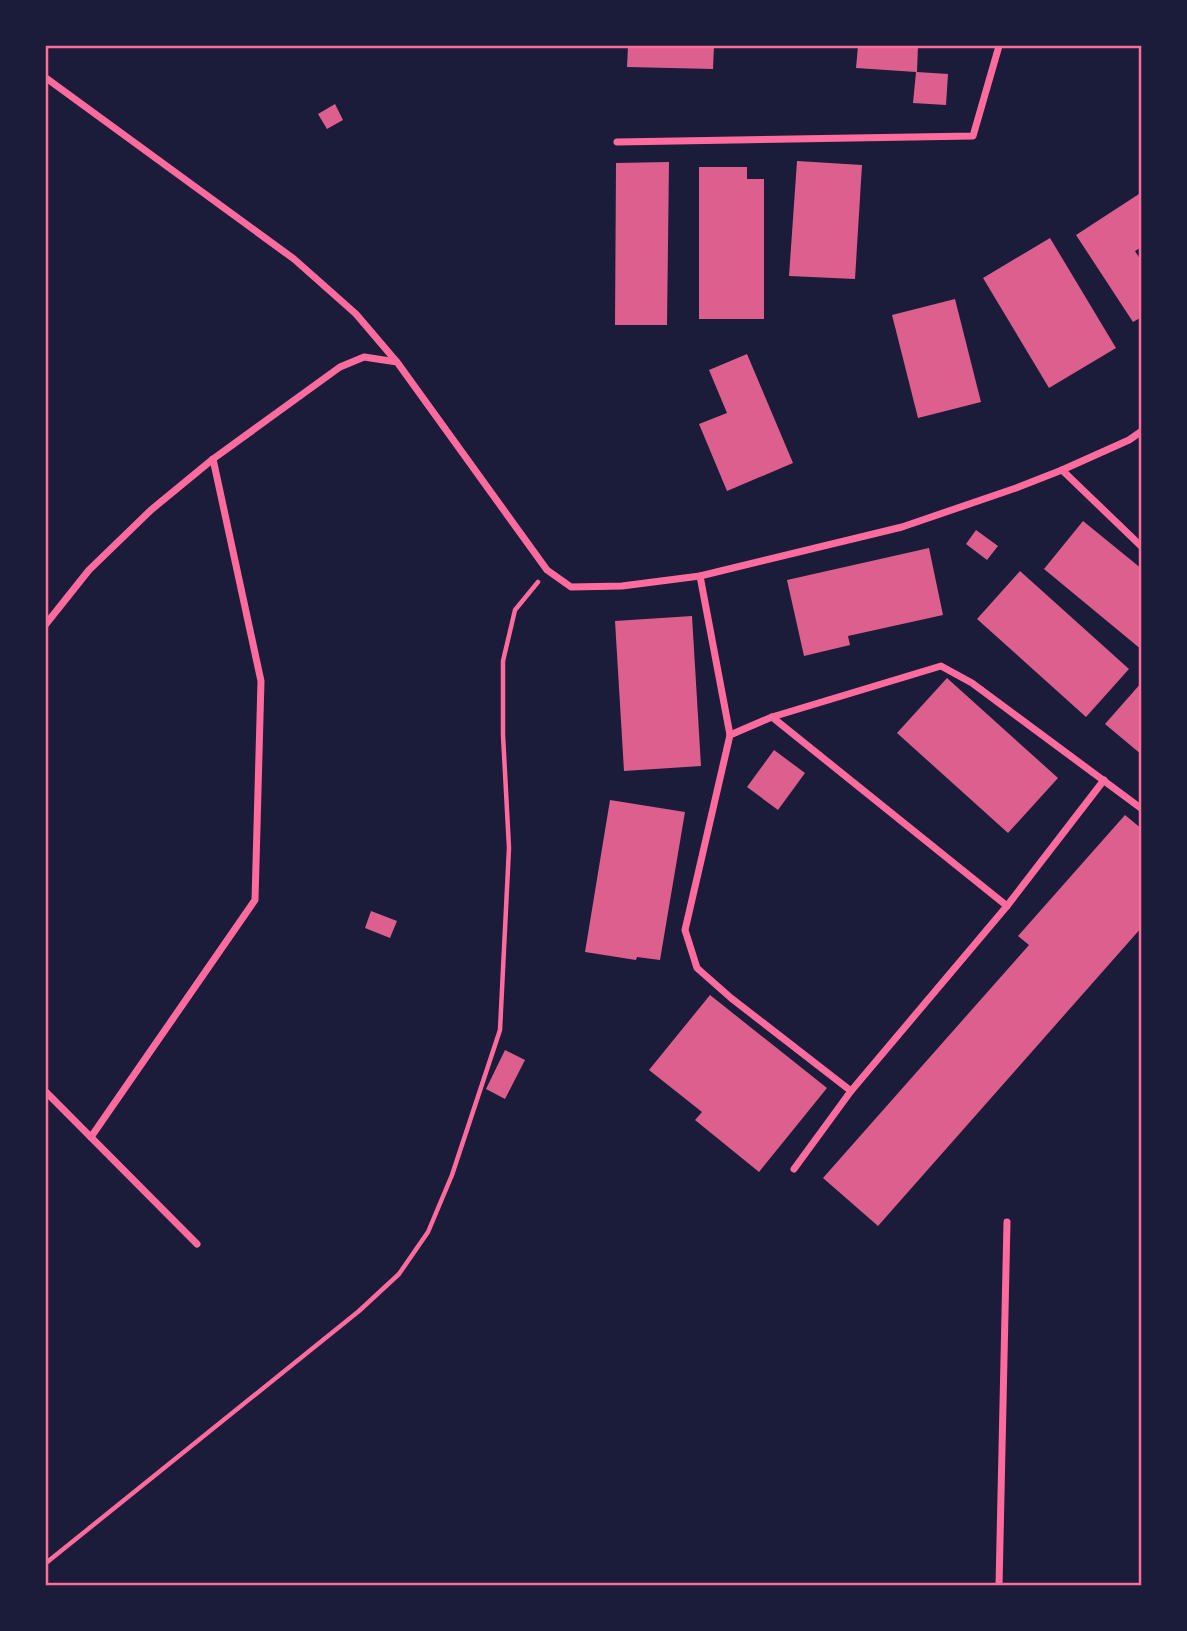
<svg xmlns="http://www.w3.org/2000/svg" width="1187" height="1631" font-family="'DejaVu Sans',sans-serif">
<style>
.building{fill:#dd5f8e}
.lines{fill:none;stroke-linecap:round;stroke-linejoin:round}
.path{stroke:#ff6b9d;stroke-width:4.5}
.minor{stroke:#ff6b9d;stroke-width:7}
.neatline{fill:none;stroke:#ff6b9d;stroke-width:2.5}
</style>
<rect width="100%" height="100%" fill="#1b1b3a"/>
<g class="building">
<path d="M 628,46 L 714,46 L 713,69 L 627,67 Z"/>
<path d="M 858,46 L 918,46 L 917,72 L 948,74 L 946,105 L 913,103 L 916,72 L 856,68 Z"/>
<path d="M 335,104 L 343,120 L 327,129 L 318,114 Z"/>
<path d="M 797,161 L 862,165 L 855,279 L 789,276 Z"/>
<path d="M 669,162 L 667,325 L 615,325 L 616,163 Z"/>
<path d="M 699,167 L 747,167 L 747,179 L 764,179 L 764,319 L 699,319 Z"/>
<path d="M 1142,192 L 1142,247 L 1135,251 L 1142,262 L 1142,317 L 1133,322 L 1076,235 Z"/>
<path d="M 1050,238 L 1116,348 L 1049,388 L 983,278 Z"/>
<path d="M 955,299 L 981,402 L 918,418 L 892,315 Z"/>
<path d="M 747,354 L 793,463 L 727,491 L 699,424 L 727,413 L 709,370 Z"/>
<path d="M 1083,521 L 1142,569 L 1142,650 L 1044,569 Z"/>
<path d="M 976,530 L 998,546 L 987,560 L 966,544 Z"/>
<path d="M 929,548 L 943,615 L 848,636 L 850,645 L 804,656 L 787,580 Z"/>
<path d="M 1020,571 L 1129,669 L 1086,717 L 977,619 Z"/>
<path d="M 692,616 L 701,766 L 624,771 L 615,621 Z"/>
<path d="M 947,678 L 1058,778 L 1008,833 L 897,733 Z"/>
<path d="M 1142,682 L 1142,755 L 1105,724 Z"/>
<path d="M 774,750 L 805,773 L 778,810 L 747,787 Z"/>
<path d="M 610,800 L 685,812 L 660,960 L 637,957 L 636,960 L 585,952 Z"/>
<path d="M 1125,815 L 1142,829 L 1142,927 L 878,1226 L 823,1178 L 1029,945 L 1018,936 Z"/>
<path d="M 371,911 L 397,921 L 390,938 L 365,928 Z"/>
<path d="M 710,995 L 827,1088 L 759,1172 L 695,1120 L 702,1112 L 649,1070 Z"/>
<path d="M 505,1050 L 525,1060 L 505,1099 L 486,1089 Z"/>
</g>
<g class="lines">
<path class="path" d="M 46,1563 L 359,1311 L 399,1274 L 428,1232 L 452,1175 L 500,1030 L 509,848 L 503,735 L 503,661 L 515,610 L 538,582"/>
<g class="minor">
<path d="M 46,78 L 294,259 L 356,314 L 396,361"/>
<path d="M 617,142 L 973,136 L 999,46"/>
<path d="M 1062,470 L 1142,547"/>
<path d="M 700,576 L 730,735 L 685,930 L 697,968 L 731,998 L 851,1091 L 794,1169"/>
<path d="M 46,624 L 89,570 L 151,510 L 213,459 L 340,367 L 364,357 L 397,362 L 547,570 L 571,587 L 622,586 L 700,576 L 902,527 L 1016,488 L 1062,470 L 1129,440 L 1142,431"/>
<path d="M 772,717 L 1007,906"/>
<path d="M 730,735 L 772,717 L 941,666 L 972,683 L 1142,809"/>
<path d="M 851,1091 L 1007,906 L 1104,780"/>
<path d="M 46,1092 L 197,1244"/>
<path d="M 91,1137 L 255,900 L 261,681 L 213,459"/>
<path d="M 999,1586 L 1007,1222"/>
</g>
</g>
<rect width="1187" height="1631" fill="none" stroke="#1b1b3a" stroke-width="94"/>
<rect x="47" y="47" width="1093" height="1537" class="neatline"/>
</svg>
